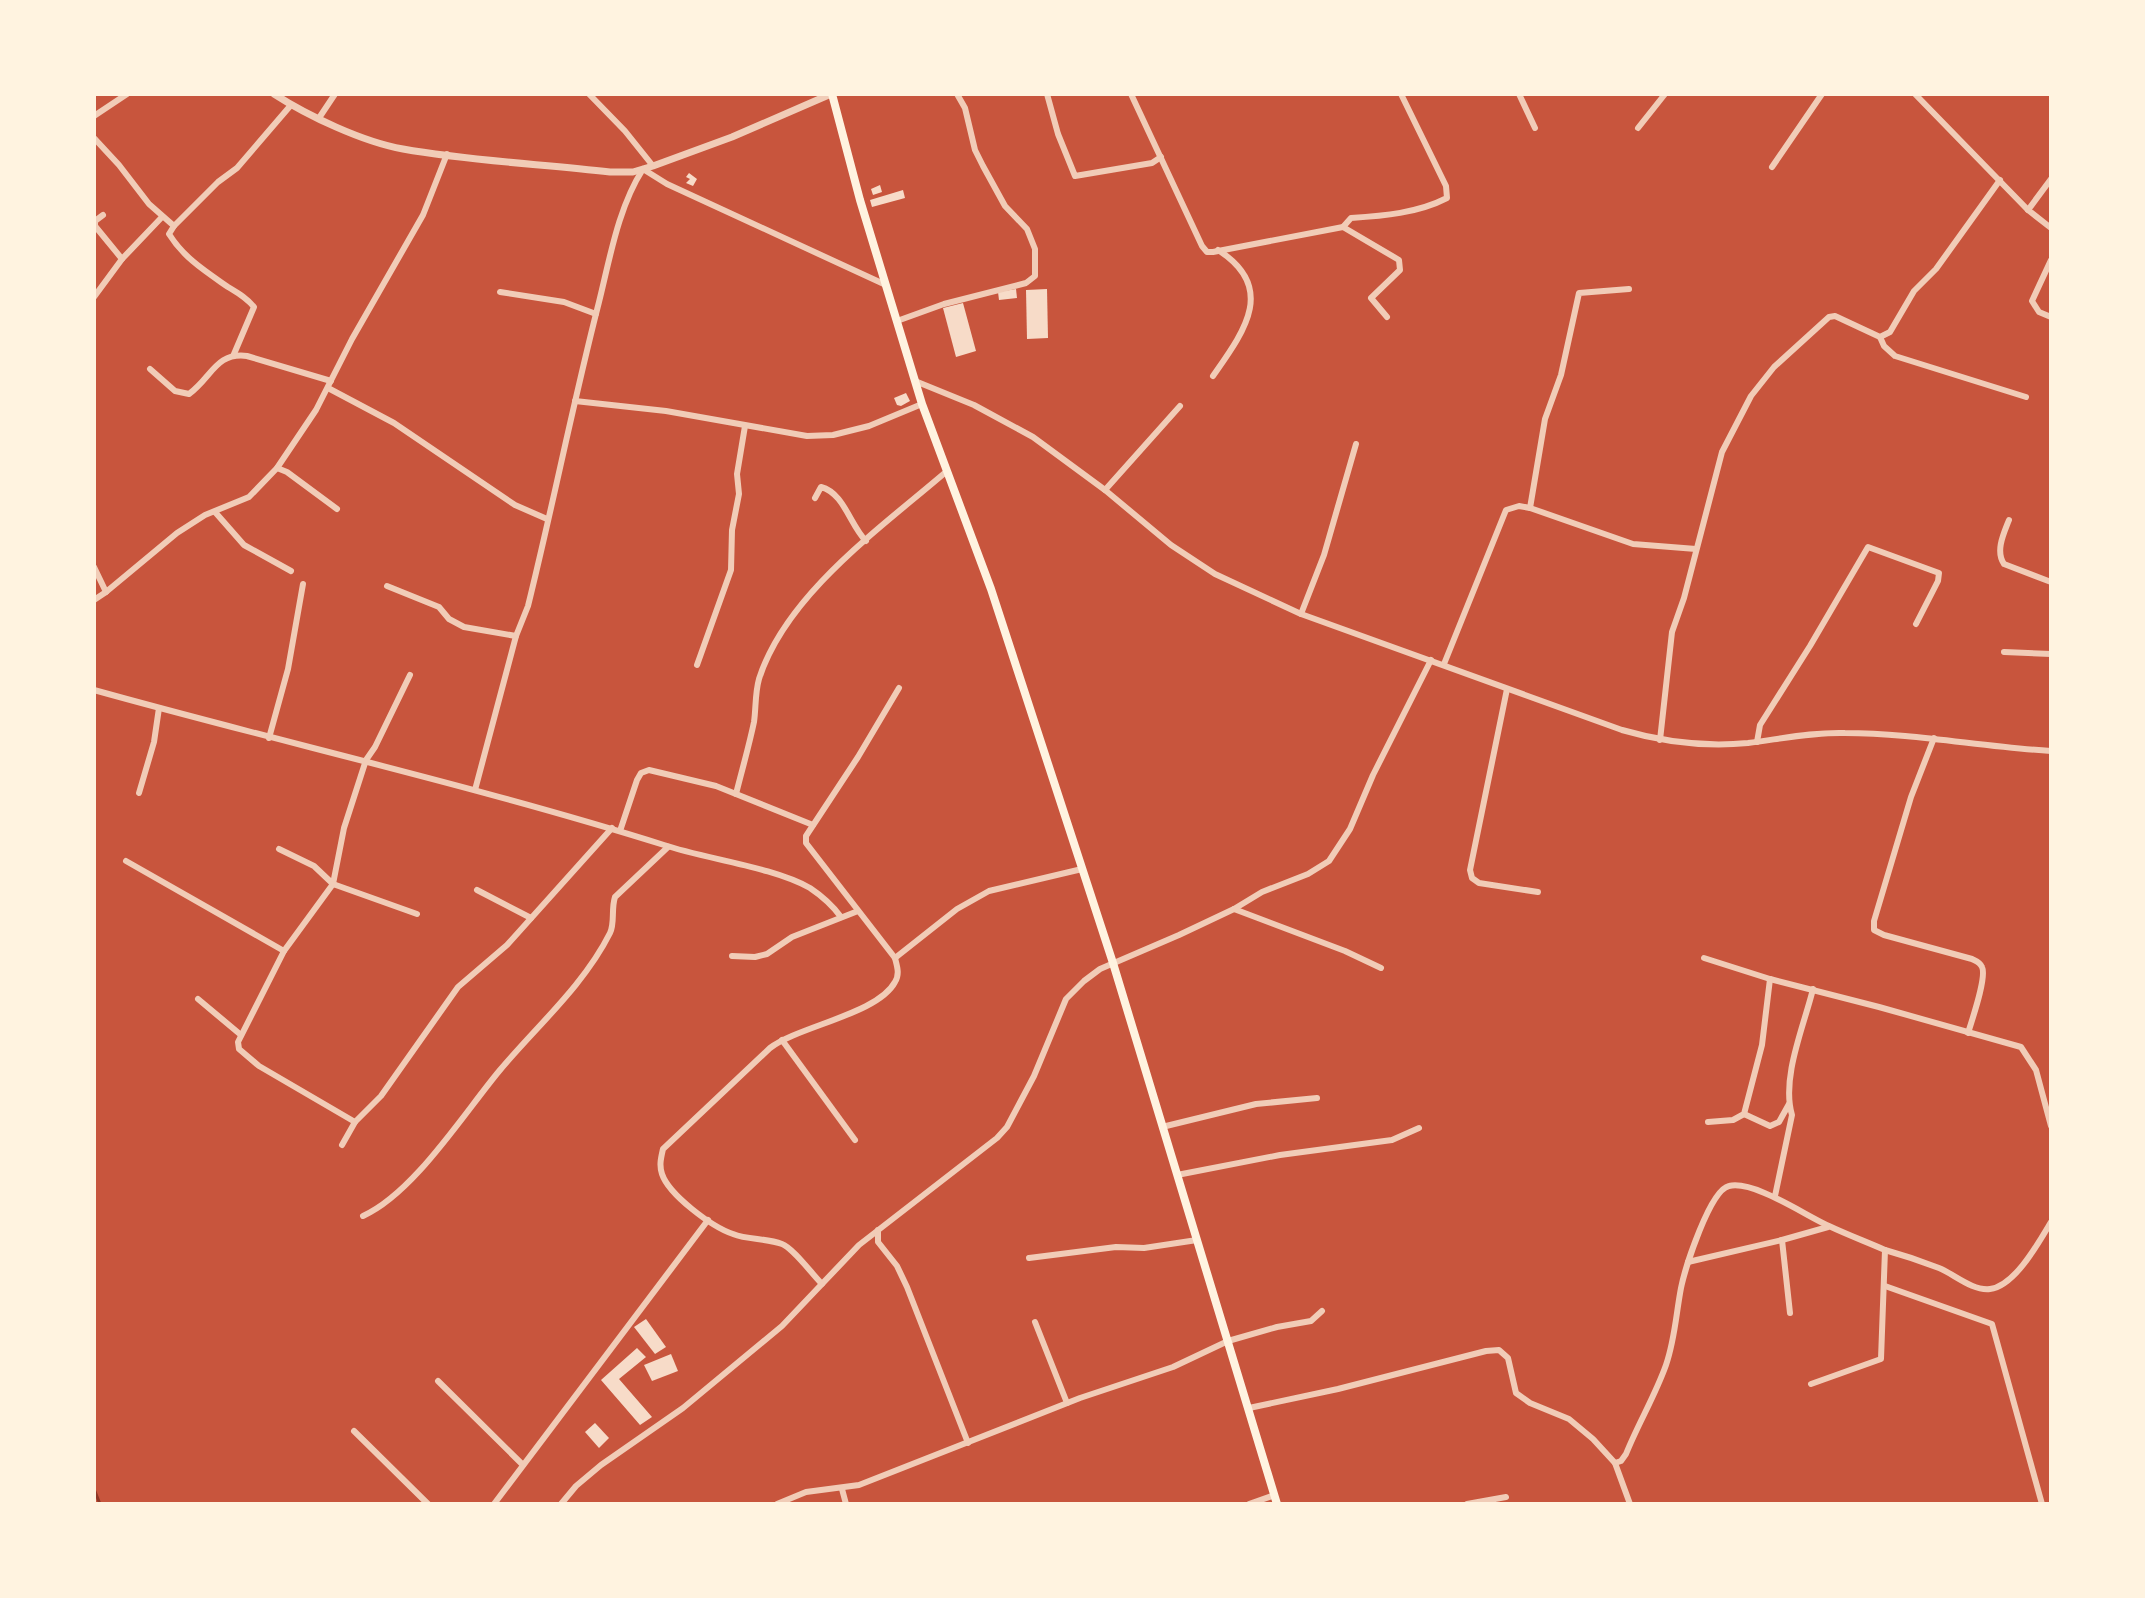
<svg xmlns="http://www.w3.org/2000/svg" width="2145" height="1598" font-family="'Alegreya Sans',sans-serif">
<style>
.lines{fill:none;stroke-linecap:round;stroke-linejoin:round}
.stream{stroke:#8f3625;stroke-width:3}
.building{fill:#f7dbc8}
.minor{stroke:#f1ccb7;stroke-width:6}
.tertiary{stroke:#f1ccb7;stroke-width:7}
.secondary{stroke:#fff3e0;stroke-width:8}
</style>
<rect width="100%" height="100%" fill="#c8553d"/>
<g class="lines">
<g class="stream">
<path d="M 842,94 L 843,94"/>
<path d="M 94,1489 L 100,1504"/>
</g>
</g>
<g class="building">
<path d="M 689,173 L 697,179 L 693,186 L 686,183 L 690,179 L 686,177 Z"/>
<path d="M 880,185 L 882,192 L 873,195 L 871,189 Z"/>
<path d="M 903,190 L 905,198 L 872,207 L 870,200 Z"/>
<path d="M 1016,289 L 1017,298 L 999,300 L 998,292 Z"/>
<path d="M 1047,289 L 1048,338 L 1027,339 L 1026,290 Z"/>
<path d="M 963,303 L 976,351 L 956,357 L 943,308 Z"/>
<path d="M 906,393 L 910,401 L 901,406 L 897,405 L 894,398 Z"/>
<path d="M 646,1319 L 666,1347 L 655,1354 L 634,1327 Z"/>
<path d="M 637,1348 L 646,1357 L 619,1379 L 652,1417 L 640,1425 L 601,1380 Z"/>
<path d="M 671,1354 L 678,1371 L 652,1381 L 644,1365 Z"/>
<path d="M 595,1423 L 609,1438 L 599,1448 L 585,1432 Z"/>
</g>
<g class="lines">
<g class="minor">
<path d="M 589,94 L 625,131 L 653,166"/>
<path d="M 1047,94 L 1058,134 L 1075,176 L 1152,163 L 1161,157"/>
<path d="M 1131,94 L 1202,246 L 1207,252 L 1213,252 L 1343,227 L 1351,218 C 1383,216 1418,213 1447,198 L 1446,186 L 1401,94"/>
<path d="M 1519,94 L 1535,128"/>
<path d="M 1915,94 L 2028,210 L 2051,228"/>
<path d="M 94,116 L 127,94"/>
<path d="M 319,118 L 335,94"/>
<path d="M 1638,128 L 1665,94"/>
<path d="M 94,138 L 119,165 L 149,204 L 174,226 L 218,182 L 237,168 L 291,105"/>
<path d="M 1772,167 L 1822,94"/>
<path d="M 2028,210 L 2051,179"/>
<path d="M 174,226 L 169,234 C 184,258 205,271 228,287 C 238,293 247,298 254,307 L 234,354"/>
<path d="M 1343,227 L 1399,260 L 1400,270 L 1371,298 L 1387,317"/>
<path d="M 122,259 L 162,217"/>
<path d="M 2051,260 L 2032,301 L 2039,312 L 2051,317"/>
<path d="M 500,292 L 564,302 L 596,314"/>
<path d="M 94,297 L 122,259 L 95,226 L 95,221 L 103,215"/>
<path d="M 897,321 L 944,304 L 1026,283 L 1035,276 L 1035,249 L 1027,229 L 1005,206 L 983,166 L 975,150 L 965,108 L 957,94"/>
<path d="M 1880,337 L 1884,346 L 1895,356 L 2026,397"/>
<path d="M 150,369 L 175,391 L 189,394 C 212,377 216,352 247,356 L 331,381"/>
<path d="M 1213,376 C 1243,333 1278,288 1218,250"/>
<path d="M 915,381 L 974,405 L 1033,437 L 1105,490 L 1171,545 L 1215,574 L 1301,614 L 1622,730 C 1663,742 1706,747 1748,743 C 1780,739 1813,732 1845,733 C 1914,733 1982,747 2051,751"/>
<path d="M 328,388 L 394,423 L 515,505 L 547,519"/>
<path d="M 575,401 L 666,411 L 807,436 L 833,435 L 869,426 L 922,404"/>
<path d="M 277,468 L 287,472 L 337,509"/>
<path d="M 1105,490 L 1180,406"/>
<path d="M 815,498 L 821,487 C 844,493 850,525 866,541"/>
<path d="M 1530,508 L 1633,544 L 1696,549"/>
<path d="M 215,512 L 244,545 L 291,571"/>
<path d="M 2009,520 C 2004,533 1995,551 2004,564 L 2051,582"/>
<path d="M 94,567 L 106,592 L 94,600"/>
<path d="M 387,586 L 439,607 L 449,619 L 464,627 L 516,636"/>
<path d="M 106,592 L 177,533 L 205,515 L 249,497 L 277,468 L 316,410 L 352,339 L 423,215 L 447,154"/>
<path d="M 1301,614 L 1324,555 L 1356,444"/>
<path d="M 2004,652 L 2051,654"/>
<path d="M 1444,664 L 1506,510 L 1519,506 L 1530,508 L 1545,419 L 1561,375 L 1579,293 L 1629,289"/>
<path d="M 697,665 L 731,570 L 732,530 L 739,494 L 737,474 L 745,426"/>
<path d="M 1507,689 L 1470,870 L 1472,878 L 1479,883 L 1538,892"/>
<path d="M 94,690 C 284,743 476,786 664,845 C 706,859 773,867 810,888 C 822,896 833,906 841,917"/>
<path d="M 269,738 L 288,669 L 303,584"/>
<path d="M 1934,738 L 1911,797 L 1874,921 L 1874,930 L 1884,935 L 1972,959 C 1976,961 1980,962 1982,967 C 1987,977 1972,1020 1968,1033"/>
<path d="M 1660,740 L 1672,632 L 1684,598 L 1722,452 L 1751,396 L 1774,367 L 1829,317 L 1835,316 L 1880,337 L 1890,332 L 1914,291 L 1936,269 L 2000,180"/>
<path d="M 1757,742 L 1760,725 L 1810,646 L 1868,547 L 1939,573 L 1938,581 L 1916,624"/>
<path d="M 475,790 L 516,636 L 528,606 C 553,505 573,403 599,302 C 610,258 618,208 643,169 L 667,184 L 886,285"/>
<path d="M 139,793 L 154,742 L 159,708"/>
<path d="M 736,794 C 742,770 749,746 754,722 C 756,708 755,693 759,679 C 786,594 882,527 947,471"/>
<path d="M 620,831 L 637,780 L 641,773 L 649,770 L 716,786 L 813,825"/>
<path d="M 279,849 L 314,866 L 333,884 L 344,828 L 366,760 L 375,747 L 410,675"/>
<path d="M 126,861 L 284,951"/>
<path d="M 477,890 L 531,918"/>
<path d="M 1234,909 L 1345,951 L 1381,968"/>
<path d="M 732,956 L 755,957 L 767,954 L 792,937 L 858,911"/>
<path d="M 895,958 L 957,909 L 989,891 L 1082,869"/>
<path d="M 1704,958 L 1770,979 L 1879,1007 L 2021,1047 L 2036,1070 L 2051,1126"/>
<path d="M 198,999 L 241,1035"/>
<path d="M 782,1040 L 855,1140"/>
<path d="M 1744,1114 L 1770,1126 L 1779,1122 L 1789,1104"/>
<path d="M 355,1122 L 259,1066 L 239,1049 L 238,1042 L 284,951 L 333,884 L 417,914"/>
<path d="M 1708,1122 L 1733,1120 L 1744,1114 L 1762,1045 L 1770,979"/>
<path d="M 1162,1127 L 1256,1104 L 1317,1098"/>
<path d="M 342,1145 L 355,1122 L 381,1096 L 458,987 L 507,945 L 612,828"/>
<path d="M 1177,1175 L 1280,1155 L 1392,1140 L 1419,1128"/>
<path d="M 1775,1196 L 1792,1115 C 1781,1078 1804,1026 1813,989"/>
<path d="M 363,1216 C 414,1193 464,1113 500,1070 C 537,1026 584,985 610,933 C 615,923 611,909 615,897 L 668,847"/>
<path d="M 878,1230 L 878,1242 L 897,1266 L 907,1287 L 968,1443"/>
<path d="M 1782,1240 L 1790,1313"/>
<path d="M 1885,1250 C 1903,1255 1921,1261 1939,1268 C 1954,1274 1972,1291 1990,1289 C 2015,1286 2039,1242 2051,1222"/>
<path d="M 1029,1258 L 1116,1247 L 1144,1248 L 1197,1240"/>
<path d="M 1688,1262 L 1782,1240 L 1828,1227"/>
<path d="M 822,1284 C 812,1274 793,1248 782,1244 C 766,1238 748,1240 733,1234 C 712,1227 669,1195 662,1174 C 659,1165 661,1158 663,1149 L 770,1048 C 799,1026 878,1014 895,982 C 900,974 897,966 895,958 L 806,843 L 806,836 L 858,757 L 899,688"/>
<path d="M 1885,1286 L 1992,1324 L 2042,1504"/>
<path d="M 1035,1322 L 1067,1403"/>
<path d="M 438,1381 L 523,1465"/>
<path d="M 1249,1408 L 1338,1389 L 1486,1351 L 1499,1350 L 1508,1358 L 1516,1393 L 1530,1403 L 1569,1419 L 1593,1439 L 1615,1463 L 1630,1504"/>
<path d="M 354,1431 L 428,1504"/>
<path d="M 1615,1463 L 1621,1461 L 1626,1454 C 1638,1424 1655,1396 1666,1365 C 1675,1339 1676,1314 1681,1288 C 1685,1268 1710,1190 1729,1186 C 1754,1180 1806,1216 1829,1226 C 1848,1235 1867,1242 1885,1250 L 1881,1359 L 1811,1384"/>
<path d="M 842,1489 L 846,1504"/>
<path d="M 494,1504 L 708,1220"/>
<path d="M 561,1504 L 576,1486 L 601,1465 L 683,1408 L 782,1326 L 859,1245 L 997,1138 L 1007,1127 L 1034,1076 L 1066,999 L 1084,981 L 1100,969 L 1179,935 L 1234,909 L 1262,892 L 1308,874 L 1329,861 L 1350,829 L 1373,775 L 1431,660"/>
<path d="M 777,1504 L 806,1492 L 859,1485 L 1080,1398 L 1173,1367 L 1228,1341 L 1277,1327 L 1311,1321 L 1322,1311"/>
<path d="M 1249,1504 L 1275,1495"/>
<path d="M 1467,1504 L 1506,1497"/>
</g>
<path class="tertiary" d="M 274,94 C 308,116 363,142 403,149 C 471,161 541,164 610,172 L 633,172 L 653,166 L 732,137 L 831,94"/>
<path class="secondary" d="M 832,94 L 860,200 L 922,404 L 991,589 L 1113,963 L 1277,1504"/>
</g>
<rect width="2145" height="1598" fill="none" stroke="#fff3e0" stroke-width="192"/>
</svg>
